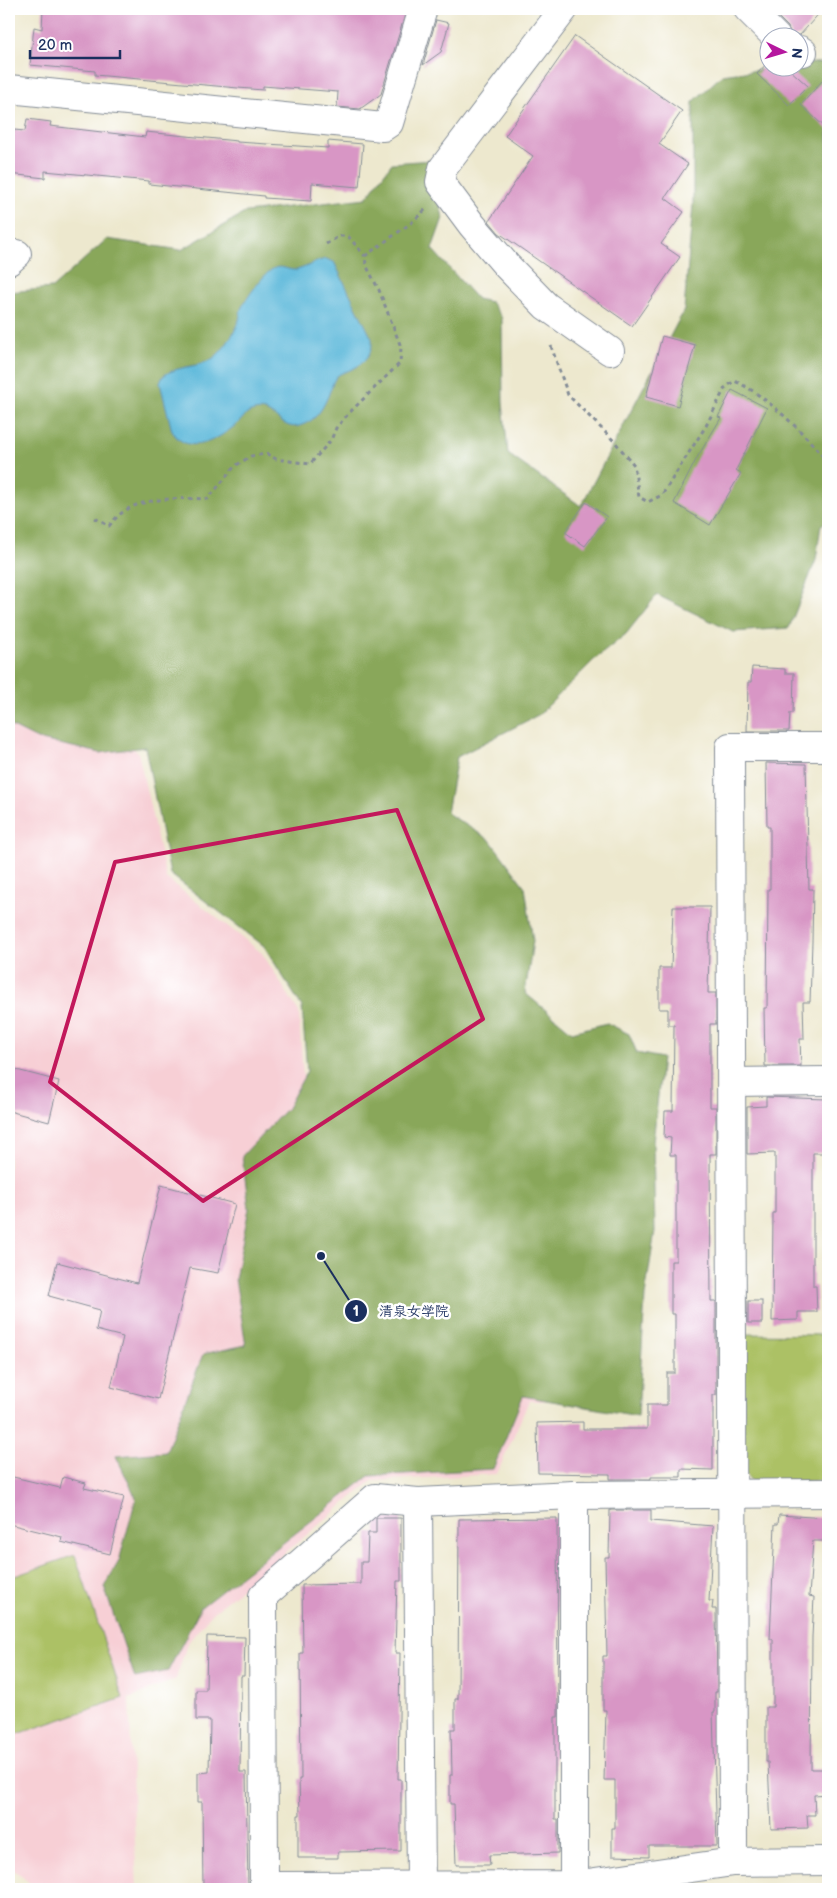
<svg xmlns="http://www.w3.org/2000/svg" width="837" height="1898" font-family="'Balsamiq Sans','Klee One',sans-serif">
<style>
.built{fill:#f7cfd5}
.green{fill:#acc165;stroke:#647862}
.forest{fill:#89a75a;stroke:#526b5c}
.water{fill:#5cb8da;stroke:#3c749c}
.building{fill:#d896c5}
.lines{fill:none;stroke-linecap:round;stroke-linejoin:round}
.minor-casing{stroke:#848c96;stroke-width:30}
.path{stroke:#848c96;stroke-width:3;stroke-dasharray:4 4;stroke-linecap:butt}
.minor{stroke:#fff;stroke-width:28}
.marked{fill:none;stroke:#c2185b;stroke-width:4;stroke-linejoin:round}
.leader{fill:none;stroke:#1b2f5e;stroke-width:2}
.callout-dot{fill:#1b2f5e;stroke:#fff;stroke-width:2}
.mark-label{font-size:15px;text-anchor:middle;font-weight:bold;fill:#fff}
.callout-label{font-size:14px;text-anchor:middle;font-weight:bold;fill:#1b2f5e;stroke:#fff;stroke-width:5;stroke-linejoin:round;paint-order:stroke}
</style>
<rect width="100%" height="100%" fill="#fff"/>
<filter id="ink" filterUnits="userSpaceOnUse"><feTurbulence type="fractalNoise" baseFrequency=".02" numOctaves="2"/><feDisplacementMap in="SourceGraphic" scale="10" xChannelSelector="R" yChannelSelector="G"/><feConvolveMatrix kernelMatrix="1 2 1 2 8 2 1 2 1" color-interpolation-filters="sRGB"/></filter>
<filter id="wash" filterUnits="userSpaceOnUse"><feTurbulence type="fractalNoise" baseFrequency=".0096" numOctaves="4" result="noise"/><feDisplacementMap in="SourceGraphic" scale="20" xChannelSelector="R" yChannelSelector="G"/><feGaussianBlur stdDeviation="1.12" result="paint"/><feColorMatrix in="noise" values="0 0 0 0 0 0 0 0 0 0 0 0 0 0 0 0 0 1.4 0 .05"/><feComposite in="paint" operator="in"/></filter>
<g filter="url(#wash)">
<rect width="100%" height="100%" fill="#ede8ce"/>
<path class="built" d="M 9,667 L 138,752 L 166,878 L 262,953 L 299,1012 L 303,1078 L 642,1112 L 622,1401 L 529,1401 L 497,1474 L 372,1481 L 212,1613 L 187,1644 L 176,1679 L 129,1699 L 137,1889 L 37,1889 L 9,1866 Z"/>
<g class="green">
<path d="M 743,1334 L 828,1335 L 828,1481 L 751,1481 L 744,1472 Z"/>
<path d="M 75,1555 L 123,1698 L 9,1737 L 9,1578 Z"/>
</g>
<path class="forest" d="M 828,62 L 828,521 L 821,525 L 816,560 L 789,628 L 733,632 L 657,595 L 626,634 L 594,660 L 540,714 L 457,757 L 447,813 L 490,840 L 525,887 L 533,941 L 525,993 L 572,1032 L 607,1023 L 629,1034 L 637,1053 L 662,1058 L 653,1143 L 655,1231 L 645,1296 L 638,1416 L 523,1396 L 493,1469 L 369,1476 L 201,1607 L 168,1671 L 135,1678 L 104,1587 L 119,1561 L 136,1498 L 116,1456 L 166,1452 L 203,1354 L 246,1345 L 235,1279 L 249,1208 L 242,1156 L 287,1108 L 307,1071 L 302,1007 L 264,946 L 170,874 L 145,747 L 100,753 L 37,739 L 9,725 L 9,292 L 52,288 L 107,239 L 181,250 L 246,212 L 366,198 L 392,163 L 431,160 L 443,218 L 432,249 L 477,299 L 491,302 L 502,318 L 503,402 L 508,454 L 581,506 L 684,310 L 693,204 L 693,102 L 722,75 L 773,68 L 800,68 L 800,64 Z"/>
<path class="water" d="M 326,259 L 334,262 L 372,339 C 373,355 364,364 350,370 C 345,372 340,373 336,377 C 333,381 332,386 330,391 C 324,407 317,421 299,426 C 281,431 274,406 254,411 C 245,413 243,419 237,424 C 219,439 188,458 172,431 L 160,383 L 163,376 C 179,364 201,369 216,356 C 225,348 236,331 239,320 C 240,317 240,313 241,309 C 246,299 265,271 275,268 C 282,265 289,271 297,270 C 308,267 315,261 326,259 Z"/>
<g id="blocks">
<g class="building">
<path d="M 43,9 L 398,9 L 406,11 L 381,94 L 360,109 L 337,107 L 338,92 L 263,86 L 263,90 L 238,88 L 95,75 L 95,71 L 30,65 L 34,27 L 42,29 Z"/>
<path d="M 770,9 L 823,9 L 800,35 L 792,37 L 788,27 Z"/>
<path d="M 436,20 L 449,23 L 441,52 L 423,65 Z"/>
<path d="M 575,36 L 682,111 L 659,144 L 688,164 L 665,198 L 684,212 L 661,244 L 680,257 L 632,326 L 499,233 L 489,221 L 533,156 L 505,136 Z"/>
<path d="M 770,60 L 770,68 L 788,68 L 808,86 L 789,105 L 757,74 Z"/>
<path d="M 828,74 L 828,130 L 801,105 Z"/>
<path d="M 27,119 L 51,122 L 50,126 L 145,137 L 146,132 L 237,141 L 237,142 L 328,148 L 328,141 L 363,144 L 359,187 L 312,183 L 311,201 L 264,198 L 264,196 L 149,184 L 149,181 L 45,171 L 45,178 L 9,174 L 14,130 L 25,131 Z"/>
<path d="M 662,336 L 695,345 L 678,406 L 646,397 Z"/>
<path d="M 732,390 L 767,408 L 736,470 L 741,473 L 710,525 L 674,503 L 698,456 L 721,418 L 718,417 Z"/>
<path d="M 586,502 L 607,517 L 585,546 L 565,532 Z"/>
<path d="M 752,667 L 785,669 L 785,673 L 794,673 L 793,713 L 790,713 L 789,731 L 747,731 L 748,682 L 751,682 Z"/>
<path d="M 766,763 L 806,764 L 809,889 L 813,889 L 812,942 L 810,1002 L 803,1002 L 804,1039 L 800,1039 L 801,1066 L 765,1066 L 764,1008 L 767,1008 L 768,889 L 770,889 L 770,827 L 767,827 Z"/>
<path d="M 673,907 L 710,907 L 708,993 L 716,993 L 716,1024 L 710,1024 L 710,1107 L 716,1107 L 716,1154 L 710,1154 L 711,1301 L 716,1301 L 716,1395 L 713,1395 L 713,1470 L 681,1469 L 681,1477 L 651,1477 L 651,1479 L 610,1479 L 610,1474 L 538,1473 L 537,1423 L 583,1422 L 583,1429 L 647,1429 L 647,1405 L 667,1405 L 667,1373 L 675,1373 L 675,1314 L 671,1314 L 671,1261 L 676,1261 L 676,1155 L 670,1155 L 671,1138 L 664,1137 L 665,1111 L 673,1111 L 674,1025 L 668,1025 L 668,1009 L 659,1009 L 659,968 L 671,968 Z"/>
<path d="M 9,1068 L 59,1081 L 49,1122 L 9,1111 Z"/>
<path d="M 766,1097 L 828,1099 L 828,1153 L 813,1153 L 813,1286 L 816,1286 L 817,1312 L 798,1312 L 798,1320 L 772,1321 L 773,1213 L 775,1213 L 775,1153 L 747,1154 L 747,1107 L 766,1106 Z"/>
<path d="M 161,1185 L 235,1204 L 218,1273 L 190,1268 L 158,1399 L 111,1387 L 123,1337 L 96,1330 L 100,1310 L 49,1296 L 57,1262 L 137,1283 Z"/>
<rect x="748" y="1301" width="14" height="22"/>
<path d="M 9,1476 L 60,1488 L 63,1477 L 86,1483 L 84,1488 L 124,1497 L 110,1554 L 61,1542 L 62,1537 L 9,1524 Z"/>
<path d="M 610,1510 L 651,1510 L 651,1521 L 713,1526 L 709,1601 L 713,1601 L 712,1609 L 716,1609 L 717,1692 L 715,1692 L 715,1712 L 713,1712 L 717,1846 L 649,1846 L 649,1857 L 612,1856 L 612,1828 L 615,1828 L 615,1780 L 604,1780 L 606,1710 L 603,1710 L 603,1656 L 607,1656 L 605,1557 L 609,1557 Z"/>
<path d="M 779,1515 L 828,1518 L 828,1541 L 813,1541 L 809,1596 L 814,1597 L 812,1637 L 811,1769 L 828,1769 L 828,1794 L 814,1795 L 815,1815 L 807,1815 L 808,1828 L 771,1829 L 768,1762 L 766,1762 L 766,1707 L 773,1707 L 773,1639 L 770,1639 L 775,1524 L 778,1524 Z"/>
<path d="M 376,1518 L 401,1518 L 401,1581 L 397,1581 L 395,1653 L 400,1653 L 398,1779 L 401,1779 L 401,1851 L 338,1852 L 338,1858 L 298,1858 L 298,1815 L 300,1815 L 299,1779 L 301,1779 L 300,1653 L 303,1653 L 302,1585 L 361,1584 L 361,1562 L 367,1562 L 368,1533 L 376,1533 Z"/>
<path d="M 557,1518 L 558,1717 L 555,1717 L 555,1819 L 558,1819 L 558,1853 L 489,1855 L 490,1865 L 456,1865 L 454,1804 L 450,1804 L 450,1775 L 452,1775 L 451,1729 L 455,1729 L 455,1699 L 458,1699 L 459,1519 Z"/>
<path d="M 207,1636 L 245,1637 L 244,1676 L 241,1676 L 240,1772 L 246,1772 L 248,1889 L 203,1889 L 202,1802 L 198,1802 L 198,1773 L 209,1772 L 210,1720 L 196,1720 L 196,1690 L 206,1690 Z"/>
</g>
</g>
</g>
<g filter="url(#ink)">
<use href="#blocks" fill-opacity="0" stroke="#848c96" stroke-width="1"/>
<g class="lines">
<defs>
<g id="minor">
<path d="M 564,9 L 443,168 L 440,182 L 472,225 L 507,266 L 546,306 L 610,351"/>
<path d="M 748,9 L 777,38"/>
<path d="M 800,50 L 803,52"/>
<path d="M 9,89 L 383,127 L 389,123 L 423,9"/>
<path d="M 9,261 L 17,254"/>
<path d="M 732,1082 L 828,1081"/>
<path d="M 828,1493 L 574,1495 L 418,1502 L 375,1498 L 263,1596 L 264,1881 L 271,1886 L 574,1885 L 733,1862 L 828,1861"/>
<path d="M 574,1495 L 574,1885"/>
<path d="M 418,1502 L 421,1886"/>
<path d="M 733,1862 C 731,1490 733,1119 730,747 L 828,747"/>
</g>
</defs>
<use href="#minor" class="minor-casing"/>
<g class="path">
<path d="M 326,244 L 340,236 L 348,236 L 365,256"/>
<path d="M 551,346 L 568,395 L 615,442 L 634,465 L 639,497 L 648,502 L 662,495 L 706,426 L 725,388 L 734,381 C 762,391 811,439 828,463"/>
<path d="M 95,518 L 109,526 C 114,520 119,514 126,510 C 147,497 184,498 208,499 L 235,466 L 251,456 L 267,454 L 276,459 L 310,464 L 331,440 L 336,428 L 349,413 L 400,363 L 401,347 L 379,290 L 366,265 L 365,256 L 411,223 L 426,209"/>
</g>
<use href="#minor" class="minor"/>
</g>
</g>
<path class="marked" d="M 397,810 L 483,1019 L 203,1201 L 50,1082 L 115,862 Z"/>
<path class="leader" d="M321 1256L356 1311"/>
<g class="callout-dot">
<circle cx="321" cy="1256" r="5"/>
<circle cx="356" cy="1311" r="12"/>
</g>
<g class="mark-label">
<text x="356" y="1316">1</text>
</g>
<g class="callout-label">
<text x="414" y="1316">清泉女学院</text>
</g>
<rect width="837" height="1898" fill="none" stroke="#fff" stroke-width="30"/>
<g transform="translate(784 52) rotate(95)"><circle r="24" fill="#ffffff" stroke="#a4acbf"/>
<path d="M0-4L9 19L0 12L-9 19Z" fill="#b5179e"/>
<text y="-8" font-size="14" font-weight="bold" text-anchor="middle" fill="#1b2f5e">N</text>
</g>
<path d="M30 50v8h90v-8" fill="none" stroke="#1b2f5e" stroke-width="2.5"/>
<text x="38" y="50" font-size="15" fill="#1b2f5e" stroke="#ffffff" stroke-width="4" paint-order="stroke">20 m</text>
</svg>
